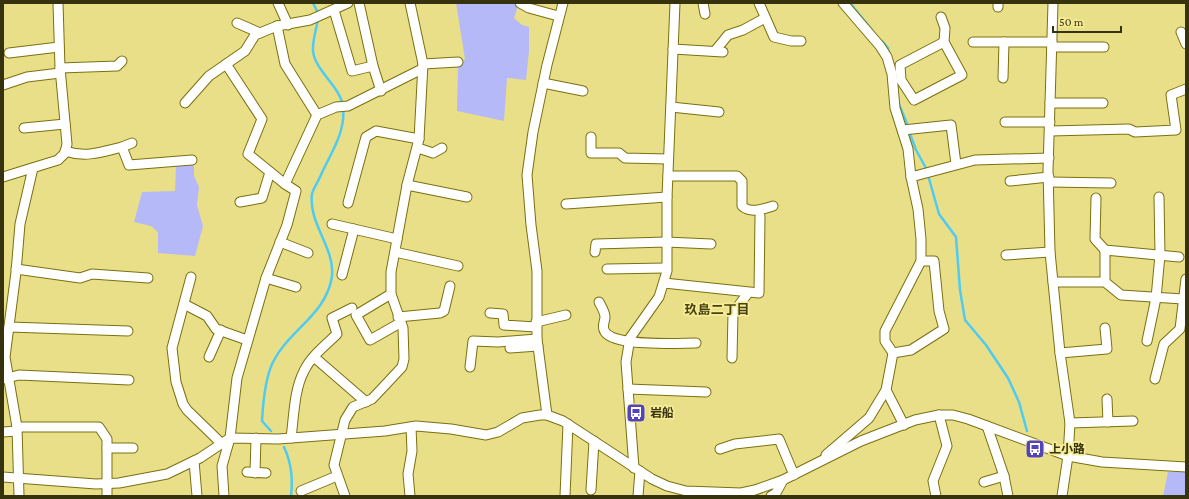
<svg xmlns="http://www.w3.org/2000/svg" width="1189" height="499" font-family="'Crimson Pro','Noto Sans JP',serif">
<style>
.green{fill:#b6b9f8}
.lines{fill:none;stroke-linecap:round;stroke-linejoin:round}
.stream{stroke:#4ecbf2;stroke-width:2.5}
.minor-casing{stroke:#7a700f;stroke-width:11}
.minor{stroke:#fff;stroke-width:9}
.labels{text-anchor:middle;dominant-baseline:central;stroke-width:3.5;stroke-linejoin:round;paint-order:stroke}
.poi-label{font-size:12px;font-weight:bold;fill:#36320d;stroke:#f7ec96;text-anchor:start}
.neighbourhood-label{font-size:13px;font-weight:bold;fill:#474113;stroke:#f7ec96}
</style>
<rect width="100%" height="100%" fill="#eadf89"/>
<g class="green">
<path d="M 456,3 L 515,3 L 518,6 L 514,18 L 522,25 L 529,27 L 529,51 L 526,80 L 507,78 L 504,121 L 457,111 L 458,66 L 465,59 Z"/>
<path d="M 194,165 L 194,176 L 199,187 L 197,205 L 203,226 L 195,256 L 158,253 L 158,232 L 151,226 L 134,222 L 142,192 L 175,191 L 176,166 Z"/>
<path d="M 1186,471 L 1186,496 L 1163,496 L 1168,472 Z"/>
</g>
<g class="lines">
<g class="stream">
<path d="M 313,3 L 318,13"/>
<path d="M 850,3 L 872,30"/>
<path d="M 882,41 L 888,48 L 889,54"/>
<path d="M 899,104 L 908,126"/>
<path d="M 909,131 L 916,150 L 927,170"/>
<path d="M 928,175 L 939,214 L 956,237 L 960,290 L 965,320 L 986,345 L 1008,378 L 1019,402 L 1027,431"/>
<path d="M 271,431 L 262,421 C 263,403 265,378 273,362 C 289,330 327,314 332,276 C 335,248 308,223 312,194 C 313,189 318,182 320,177 C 330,154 346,133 343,107 C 341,87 315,71 313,51 C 312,41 317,28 318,18"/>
<path d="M 284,447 C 291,462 293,480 291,496"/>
</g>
<defs>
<g id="minor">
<path d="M 278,3 L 288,25"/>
<path d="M 359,3 L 373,66 L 381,91"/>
<path d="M 520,3 L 529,8 L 558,16"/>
<path d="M 703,3 L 705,14"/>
<path d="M 759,3 L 774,37 L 791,41 L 801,41"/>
<path d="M 1053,3 L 1048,170 L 1050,252 L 1060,353 L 1070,423 L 1068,456 L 1062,496"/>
<path d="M 998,7 L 998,3"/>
<path d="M 334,10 L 352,71 L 373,66"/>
<path d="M 941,17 L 945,28 L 944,42"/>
<path d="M 237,23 L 260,33"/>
<path d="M 277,26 L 285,64 L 317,115"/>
<path d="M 1181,32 L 1186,44"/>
<path d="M 944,42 L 962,75 L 914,100 L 901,80 L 900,65 Z"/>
<path d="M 973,42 L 1052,42"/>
<path d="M 1052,47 L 1104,47"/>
<path d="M 673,49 L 723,52"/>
<path d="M 715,51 L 728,35 L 743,30 L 765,18"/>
<path d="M 9,53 L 59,47"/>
<path d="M 226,64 L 262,119 L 248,154 L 285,184"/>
<path d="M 423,64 L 458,62"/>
<path d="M 60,68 L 117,66 L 122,61"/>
<path d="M 1003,78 L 1004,42"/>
<path d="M 543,83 L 583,91"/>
<path d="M 3,85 L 27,77 L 60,73"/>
<path d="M 185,103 L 209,76 L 245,51 L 255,35 L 277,26 L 310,20 L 348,3"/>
<path d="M 1050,103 L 1103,103"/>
<path d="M 671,107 L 719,112"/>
<path d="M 1005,122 L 1050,122"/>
<path d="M 24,128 L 65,124"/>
<path d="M 903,130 L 951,125 L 956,164"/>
<path d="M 1050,131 L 1129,129 L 1135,132 L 1176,130 L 1171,95 L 1186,89"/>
<path d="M 591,137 L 591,153 L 619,153 L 625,158 L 668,159"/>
<path d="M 122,147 L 132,143"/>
<path d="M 418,148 L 433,153 L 442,148"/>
<path d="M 65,151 C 86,158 102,152 122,147 L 129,165 L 192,160"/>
<path d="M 668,176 L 737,176 L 742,181 L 742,206 C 751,214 763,209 773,206"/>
<path d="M 3,177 L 58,160 L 65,153 L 67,144 L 60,68 L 58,3"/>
<path d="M 911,177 L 975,160 L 1049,158"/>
<path d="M 1010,181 L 1049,177"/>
<path d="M 1049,182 L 1111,183"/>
<path d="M 407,185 L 467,197"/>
<path d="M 1096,198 L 1095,239 L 1105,250"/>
<path d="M 240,202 L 262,198 L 270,172"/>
<path d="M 348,203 L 366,137 L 376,131 L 419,139"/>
<path d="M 566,204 L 667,197"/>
<path d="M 332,224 L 397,239"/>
<path d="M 280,242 L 308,253"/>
<path d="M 395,252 L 458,266"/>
<path d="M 595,252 L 596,244 L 666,242 L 711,244"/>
<path d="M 1006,255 L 1050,252"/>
<path d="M 16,269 L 80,278 L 92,274 L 148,278"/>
<path d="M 607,269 L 666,268"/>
<path d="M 342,275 L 354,229"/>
<path d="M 191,277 L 172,348 L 176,382 L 183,404 L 187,410 L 222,444"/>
<path d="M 266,278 L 296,287"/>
<path d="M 1053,282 L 1105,282 L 1121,295 L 1183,299"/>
<path d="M 1105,282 L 1105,250 L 1179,257"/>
<path d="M 664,283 L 759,293 L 760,216"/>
<path d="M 391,294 L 356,315 L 370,340 L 400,323"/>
<path d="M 599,302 C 601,306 605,312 605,317 C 605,322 601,326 605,332 C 616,347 677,343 696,343"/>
<path d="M 184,304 L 207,316 L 216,329 L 247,340"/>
<path d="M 490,313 L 503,314 L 504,325 L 536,327"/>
<path d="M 398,317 L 440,313 L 444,311 L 450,286"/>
<path d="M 536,322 L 566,315"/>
<path d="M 9,327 L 128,331"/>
<path d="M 1147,341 L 1156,298 L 1160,255 L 1159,197"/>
<path d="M 510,348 L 538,346"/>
<path d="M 893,353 L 911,350 L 944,329 L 939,311 L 934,261 L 921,261"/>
<path d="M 1060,353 L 1107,349 L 1105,328"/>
<path d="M 209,357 L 221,330"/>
<path d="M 314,357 L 366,402"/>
<path d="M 732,358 L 733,313 L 748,293"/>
<path d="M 470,367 L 473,341 L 498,342 L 537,339"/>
<path d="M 3,379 L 19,375 L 129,380"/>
<path d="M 1155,379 L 1164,344 L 1180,329 L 1186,279"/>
<path d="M 628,389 L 706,392"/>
<path d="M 886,390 L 904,425"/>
<path d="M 1107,399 L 1108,422"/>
<path d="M 547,415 L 537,339 L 537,271 L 531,225 L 527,175 L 533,132 L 547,65 L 563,3"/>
<path d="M 1070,423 L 1133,421"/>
<path d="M 987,426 L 1004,476 L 1008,496"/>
<path d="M 17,427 L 99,427 L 107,439 L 107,496"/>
<path d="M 3,432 L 17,431"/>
<path d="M 291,438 C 294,416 294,390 304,371 C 311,356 326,345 337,334 L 332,318 L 352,308"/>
<path d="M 107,448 L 133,448"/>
<path d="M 720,449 L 735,444 L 779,439 L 794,475"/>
<path d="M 826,455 L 869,418 L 886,390 L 893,353 L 885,341 L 885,331 L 921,261 L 921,239 L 918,209 L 911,177 L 908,149 L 895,108 L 892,74 L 887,57 L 880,46 L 843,3"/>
<path d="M 194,461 L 197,496"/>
<path d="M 634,468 L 626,362 L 630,338 L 659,297 L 667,271 L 667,197 L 675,3"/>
<path d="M 247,472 L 266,473"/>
<path d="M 255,473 L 256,438"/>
<path d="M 3,477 L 96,484 L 119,483 L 167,474 L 200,458 L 230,438 L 278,439 L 385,431 L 416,426 L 451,429 L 486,435 L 498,432 L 522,418 L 540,415 L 547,415 L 563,421 L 652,479 L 667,486 L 686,491 L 741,493 L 755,490 L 783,480 L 861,441 L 915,420 L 939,415 L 953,415 L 968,419 L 1068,456 L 1102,462 L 1186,467"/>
<path d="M 984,482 L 1004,476"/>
<path d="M 591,490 L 594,441"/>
<path d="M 301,491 L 337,476"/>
<path d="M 19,496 L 17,427 L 5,357 L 16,272 L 20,224 L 33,168"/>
<path d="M 224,496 L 222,466 L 230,438 L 237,378 L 266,278 L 287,225 L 296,191 L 285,184 L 317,115 L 336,107 L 348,106 L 422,69"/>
<path d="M 345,496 L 334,465 L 345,420 L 353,407 L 372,399 L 388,382 L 402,367 L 404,359 L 403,328 L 391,294 L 391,272 L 407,185 L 419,139 L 423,64 L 410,3"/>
<path d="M 410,496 L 408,474 L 412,451 L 411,427"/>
<path d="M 565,496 L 568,424"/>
<path d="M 638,496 L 640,471"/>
<path d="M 771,496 L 776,493 L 783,480"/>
<path d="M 936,496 L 933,481 L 947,446 L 939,415"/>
</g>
</defs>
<use href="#minor" class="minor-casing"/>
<use href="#minor" class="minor"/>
</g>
<defs>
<symbol id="bus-square" viewBox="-11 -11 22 22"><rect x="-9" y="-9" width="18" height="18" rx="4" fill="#5244bb" stroke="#f7ec96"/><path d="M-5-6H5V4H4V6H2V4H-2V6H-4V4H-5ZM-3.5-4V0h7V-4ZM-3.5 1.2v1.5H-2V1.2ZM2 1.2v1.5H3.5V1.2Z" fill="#fff"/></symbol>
</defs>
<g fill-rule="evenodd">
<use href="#bus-square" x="625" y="402" width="22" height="22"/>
<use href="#bus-square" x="1024" y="438" width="22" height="22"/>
</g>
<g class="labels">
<g class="poi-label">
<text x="650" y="413">岩船</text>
<text x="1049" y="449">上小路</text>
</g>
<g class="neighbourhood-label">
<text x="717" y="309">玖島二丁目</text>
</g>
</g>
<rect width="1189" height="499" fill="none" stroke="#36320d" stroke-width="8"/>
<path d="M1053 26v6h68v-6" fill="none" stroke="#36320d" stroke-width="2"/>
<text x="1059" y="26" font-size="12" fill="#36320d" stroke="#f7ec96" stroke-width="3" paint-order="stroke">50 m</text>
</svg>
